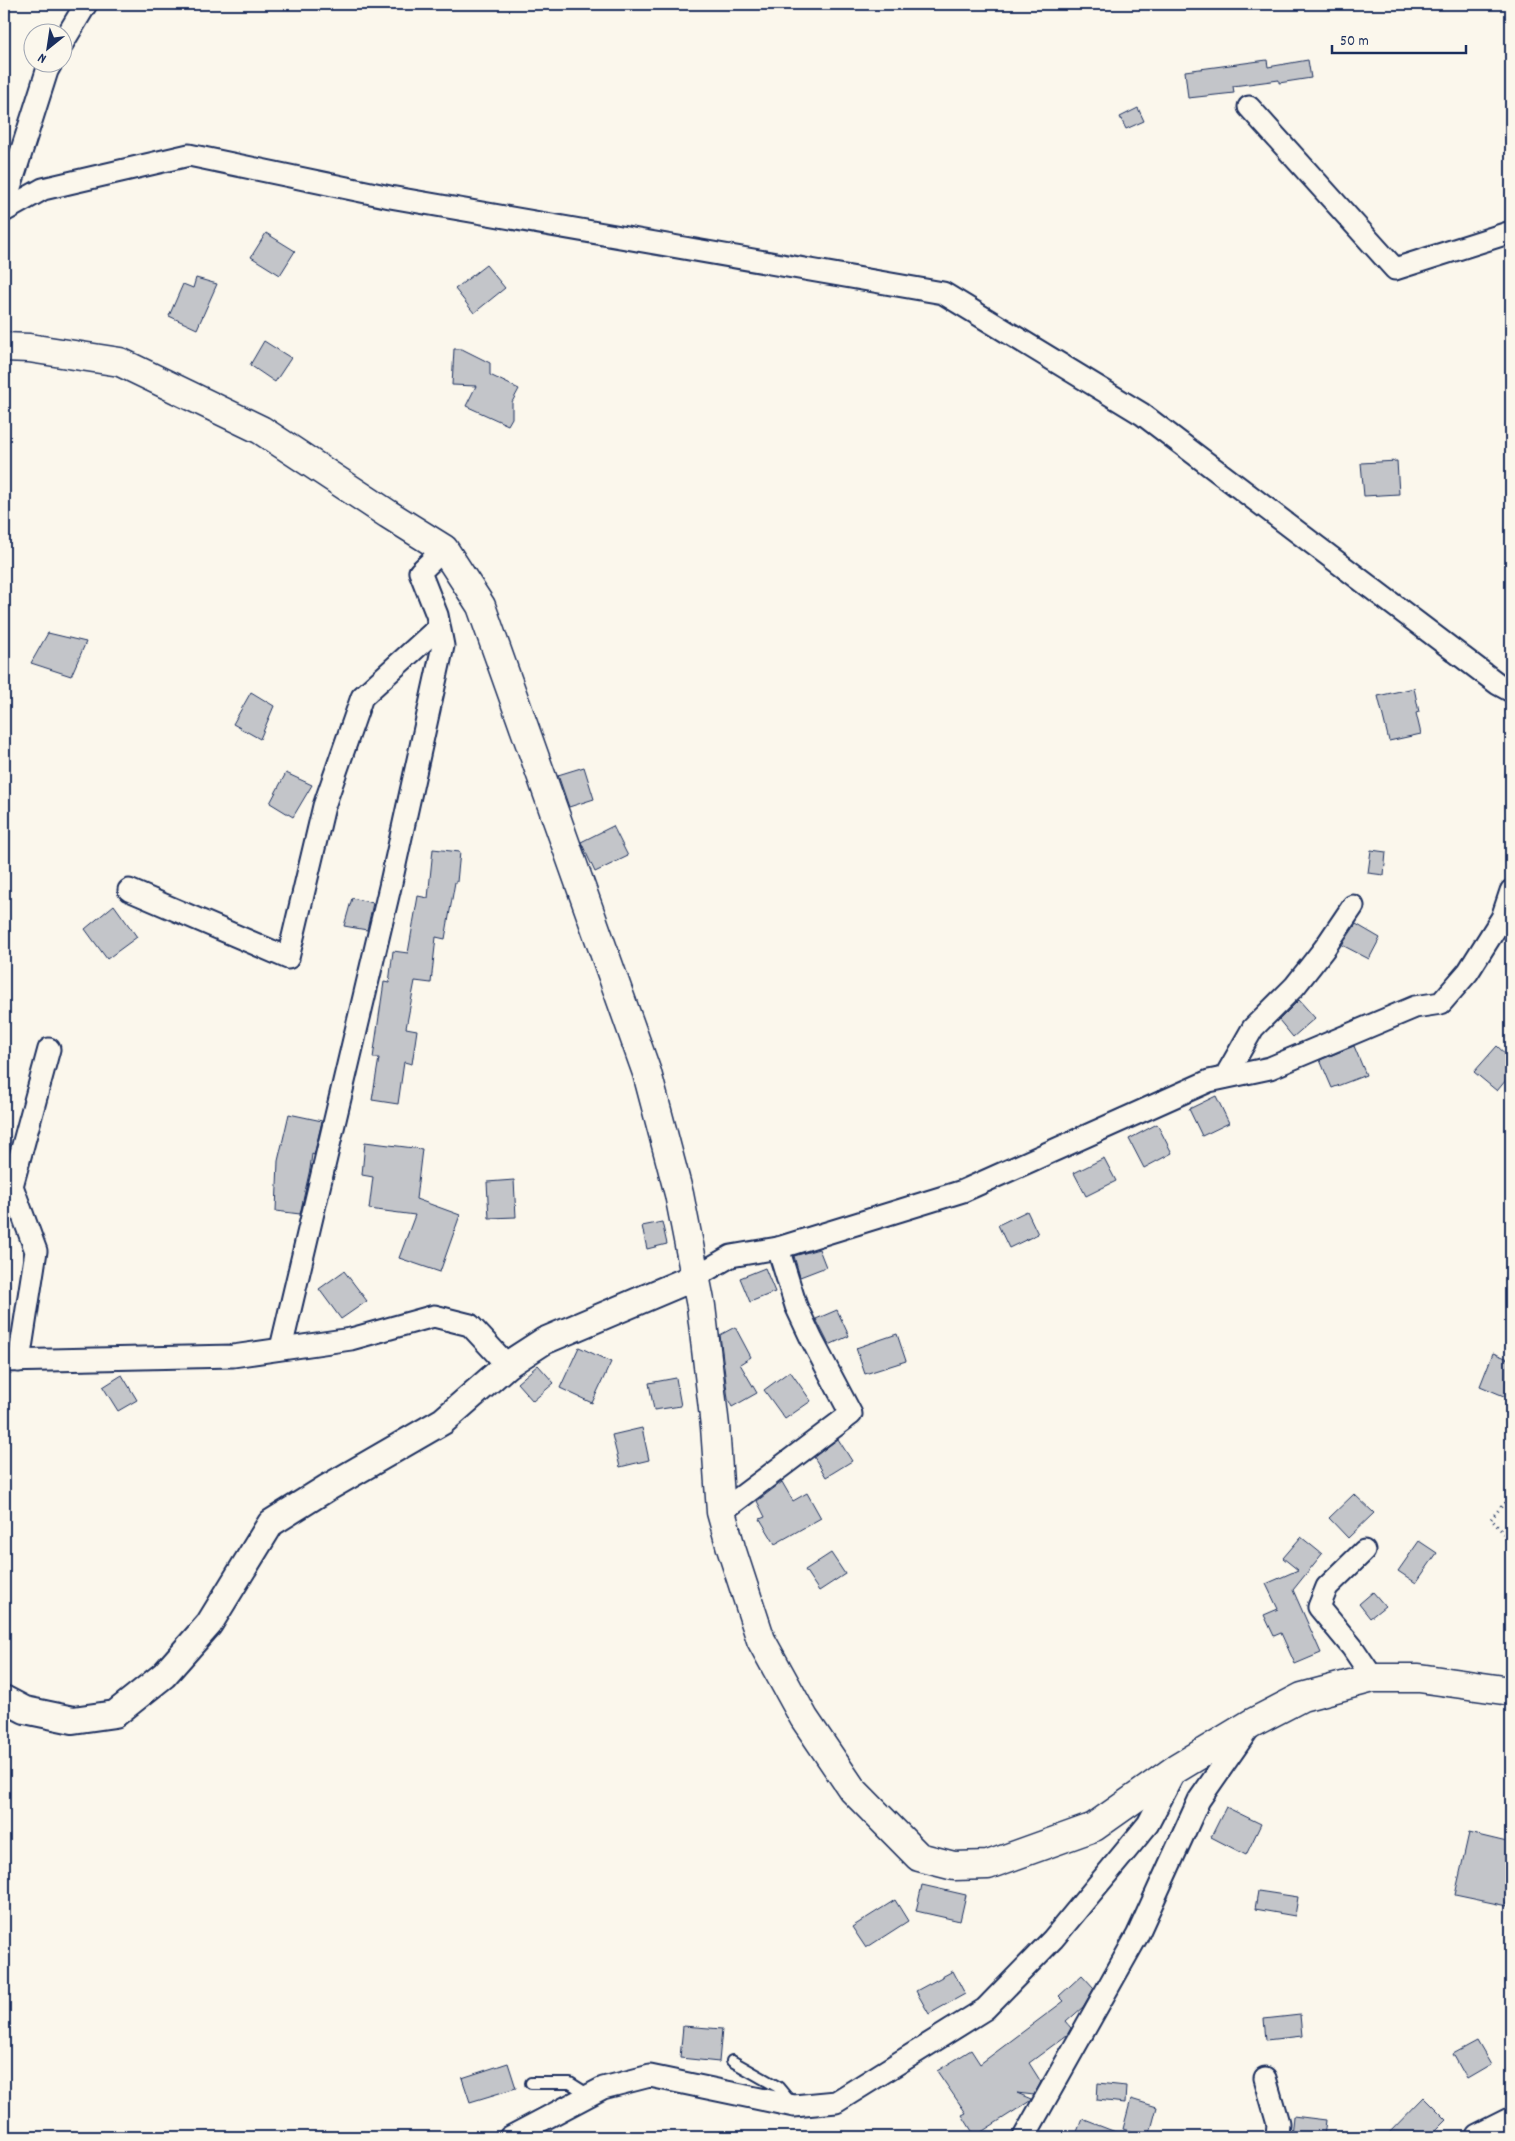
<svg xmlns="http://www.w3.org/2000/svg" width="1515" height="2141" font-family="Dekko,sans-serif">
<style>
.building{fill:#c3c5c9;stroke:#1b2f5e}
.lines{fill:none;stroke-linecap:round;stroke-linejoin:round}
.service-casing{stroke:#1b2f5e;stroke-width:14}
.minor-casing{stroke:#1b2f5e;stroke-width:25}
.tertiary-casing{stroke:#1b2f5e;stroke-width:30}
.secondary-casing{stroke:#1b2f5e;stroke-width:31}
.path{stroke:#1b2f5e;stroke-width:3;stroke-dasharray:1 4;stroke-linecap:butt}
.service{stroke:#fbf7ec;stroke-width:10}
.minor{stroke:#fbf7ec;stroke-width:21}
.tertiary{stroke:#fbf7ec;stroke-width:26}
.secondary{stroke:#fbf7ec;stroke-width:28}
</style>
<rect width="100%" height="100%" fill="#fbf7ec"/>
<filter id="ink" filterUnits="userSpaceOnUse"><feTurbulence type="fractalNoise" baseFrequency=".02" numOctaves="2"/><feDisplacementMap in="SourceGraphic" scale="10" xChannelSelector="R" yChannelSelector="G"/><feConvolveMatrix kernelMatrix="1 2 1 2 8 2 1 2 1" color-interpolation-filters="sRGB"/></filter>
<g filter="url(#ink)">
<g class="building">
<path d="M 1267,60 L 1268,67 L 1308,60 L 1311,78 L 1279,83 L 1279,80 L 1233,86 L 1234,93 L 1188,98 L 1185,71 Z"/>
<path d="M 1138,108 L 1144,121 L 1126,129 L 1120,117 Z"/>
<path d="M 266,233 L 295,251 L 280,275 L 251,257 Z"/>
<path d="M 486,265 L 505,288 L 474,313 L 455,289 Z"/>
<path d="M 196,278 L 217,284 L 197,329 L 169,316 L 183,284 L 193,288 Z"/>
<path d="M 264,341 L 291,358 L 275,382 L 250,365 Z"/>
<path d="M 454,349 L 462,349 L 490,363 L 490,375 L 519,389 L 512,402 L 512,418 L 508,425 L 466,406 L 476,386 L 452,385 Z"/>
<path d="M 1397,461 L 1399,494 L 1364,496 L 1361,463 Z"/>
<path d="M 48,633 L 86,642 L 71,676 L 31,663 Z"/>
<path d="M 1414,688 L 1419,712 L 1416,713 L 1421,734 L 1389,741 L 1378,696 Z"/>
<path d="M 251,692 L 274,706 L 260,739 L 233,724 Z"/>
<path d="M 584,767 L 594,799 L 569,807 L 558,775 Z"/>
<path d="M 286,773 L 312,785 L 293,817 L 270,803 Z"/>
<path d="M 613,826 L 628,856 L 595,872 L 581,842 Z"/>
<path d="M 433,849 L 460,852 L 457,882 L 455,882 L 445,939 L 436,937 L 431,983 L 415,981 L 406,1028 L 417,1030 L 412,1064 L 404,1062 L 398,1104 L 372,1100 L 379,1058 L 373,1058 L 384,982 L 389,983 L 393,951 L 408,953 L 418,896 L 428,898 Z"/>
<path d="M 1371,850 L 1386,852 L 1384,875 L 1368,873 Z"/>
<path d="M 352,898 L 373,903 L 367,930 L 344,926 Z"/>
<path d="M 114,905 L 137,937 L 107,959 L 85,929 Z"/>
<path d="M 1356,924 L 1380,938 L 1369,959 L 1342,945 Z"/>
<path d="M 1299,1000 L 1315,1018 L 1293,1037 L 1279,1020 Z"/>
<path d="M 1354,1046 L 1366,1075 L 1332,1088 L 1320,1060 Z"/>
<path d="M 1497,1046 L 1511,1059 L 1511,1074 L 1497,1091 L 1474,1072 Z"/>
<path d="M 1216,1096 L 1229,1123 L 1202,1136 L 1189,1109 Z"/>
<path d="M 289,1114 L 322,1121 L 314,1155 L 312,1154 L 310,1169 L 300,1214 L 276,1211 L 278,1161 Z"/>
<path d="M 1157,1124 L 1172,1153 L 1144,1168 L 1129,1139 Z"/>
<path d="M 365,1142 L 422,1149 L 416,1199 L 460,1215 L 440,1272 L 399,1258 L 415,1215 L 369,1209 L 373,1177 L 362,1175 Z"/>
<path d="M 1104,1158 L 1116,1181 L 1086,1196 L 1074,1173 Z"/>
<path d="M 514,1180 L 516,1217 L 489,1218 L 487,1182 Z"/>
<path d="M 1027,1211 L 1038,1234 L 1009,1248 L 998,1225 Z"/>
<path d="M 662,1222 L 667,1244 L 647,1249 L 642,1226 Z"/>
<path d="M 819,1249 L 826,1267 L 800,1277 L 794,1256 Z"/>
<path d="M 765,1268 L 775,1292 L 750,1302 L 740,1278 Z"/>
<path d="M 344,1271 L 367,1301 L 341,1319 L 319,1289 Z"/>
<path d="M 837,1310 L 849,1336 L 829,1345 L 816,1319 Z"/>
<path d="M 735,1327 L 751,1357 L 740,1364 L 757,1393 L 732,1407 L 728,1399 L 720,1335 Z"/>
<path d="M 897,1334 L 906,1361 L 865,1374 L 856,1348 Z"/>
<path d="M 579,1347 L 611,1362 L 592,1403 L 560,1388 Z"/>
<path d="M 1493,1353 L 1511,1360 L 1511,1399 L 1480,1386 Z"/>
<path d="M 538,1365 L 554,1383 L 533,1401 L 517,1383 Z"/>
<path d="M 790,1371 L 811,1401 L 785,1419 L 764,1390 Z"/>
<path d="M 122,1375 L 137,1400 L 118,1411 L 103,1387 Z"/>
<path d="M 676,1378 L 681,1406 L 654,1410 L 649,1383 Z"/>
<path d="M 642,1428 L 649,1460 L 620,1467 L 612,1435 Z"/>
<path d="M 838,1439 L 852,1461 L 826,1477 L 814,1457 Z"/>
<path d="M 782,1482 L 793,1501 L 807,1493 L 821,1518 L 775,1544 L 760,1519 L 765,1517 L 757,1501 Z"/>
<path d="M 1354,1494 L 1374,1513 L 1348,1538 L 1329,1518 Z"/>
<path d="M 1301,1537 L 1322,1554 L 1293,1590 L 1321,1653 L 1295,1664 L 1281,1633 L 1274,1636 L 1264,1615 L 1278,1609 L 1266,1584 L 1298,1570 L 1283,1558 Z"/>
<path d="M 1419,1541 L 1437,1553 L 1416,1583 L 1398,1571 Z"/>
<path d="M 831,1553 L 845,1574 L 819,1591 L 805,1570 Z"/>
<path d="M 1373,1592 L 1385,1606 L 1370,1618 L 1359,1604 Z"/>
<path d="M 1226,1807 L 1261,1824 L 1246,1855 L 1211,1837 Z"/>
<path d="M 1469,1833 L 1511,1843 L 1511,1887 L 1507,1906 L 1455,1895 Z"/>
<path d="M 922,1885 L 966,1895 L 960,1921 L 916,1911 Z"/>
<path d="M 1258,1891 L 1298,1897 L 1295,1916 L 1255,1909 Z"/>
<path d="M 895,1900 L 908,1921 L 866,1948 L 852,1927 Z"/>
<path d="M 953,1971 L 965,1994 L 929,2014 L 916,1991 Z"/>
<path d="M 1082,1975 L 1094,1988 L 1083,2007 L 1066,2022 L 1071,2028 L 1067,2035 L 1029,2063 L 1041,2082 L 1034,2095 L 1017,2093 L 1031,2099 L 1030,2101 L 975,2136 L 962,2115 L 966,2113 L 937,2071 L 971,2050 L 980,2064 L 1064,2001 L 1059,1996 Z"/>
<path d="M 1300,2015 L 1302,2036 L 1266,2040 L 1264,2019 Z"/>
<path d="M 683,2026 L 722,2029 L 719,2062 L 680,2058 Z"/>
<path d="M 1477,2041 L 1491,2065 L 1467,2079 L 1453,2054 Z"/>
<path d="M 508,2063 L 516,2088 L 470,2102 L 462,2078 Z"/>
<path d="M 1098,2083 L 1126,2086 L 1125,2103 L 1097,2100 Z"/>
<path d="M 1424,2097 L 1447,2120 L 1430,2137 L 1385,2137 Z"/>
<path d="M 1131,2099 L 1157,2107 L 1149,2137 L 1123,2129 Z"/>
<path d="M 1293,2116 L 1326,2120 L 1324,2137 L 1291,2137 Z"/>
<path d="M 1082,2119 L 1126,2136 L 1126,2137 L 1075,2137 Z"/>
</g>
<g class="lines">
<defs>
<g id="service">
<path d="M 732,2061 L 778,2087 L 792,2104"/>
<path d="M 531,2083 L 570,2083 L 589,2095"/>
</g>
<g id="minor">
<path d="M 62,44 L 86,4"/>
<path d="M 1249,107 L 1395,269 L 1511,232"/>
<path d="M 4,206 L 47,71 L 52,62"/>
<path d="M 4,211 L 43,189 L 189,155 L 390,197 L 943,293 L 1142,414 L 1498,684 L 1511,691"/>
<path d="M 129,890 L 288,958 L 324,806 L 362,697 L 439,627"/>
<path d="M 1225,1077 L 1253,1028 L 1295,986 L 1324,949 L 1353,906"/>
<path d="M 695,1277 L 731,1256 L 778,1248 L 963,1191 L 1209,1081 L 1270,1068 L 1415,1007 L 1441,1003 L 1468,972 L 1502,918 L 1511,891"/>
<path d="M 281,1348 L 390,887 L 443,646 L 437,615 L 420,572 L 444,549"/>
<path d="M 4,1361 L 233,1356 L 351,1339 L 434,1316 L 470,1325 L 507,1365"/>
<path d="M 19,1361 L 36,1251 L 12,1186 L 49,1049"/>
<path d="M 721,1512 L 851,1414 L 812,1340 L 796,1306 L 778,1248"/>
<path d="M 1364,1551 L 1327,1587 L 1319,1607 L 1352,1647 L 1373,1678"/>
<path d="M 1265,2078 L 1278,2123 L 1277,2137"/>
<path d="M 510,2137 L 603,2088 L 650,2076 L 794,2106 L 836,2102 L 985,2009 L 1053,1939 L 1148,1824 L 1176,1770"/>
<path d="M 1024,2137 L 1137,1936 L 1199,1800 L 1249,1728"/>
</g>
<g id="tertiary">
<path d="M 4,1699 L 25,1710 L 73,1720 L 115,1714 L 164,1675 L 209,1624 L 271,1523 L 327,1488 L 443,1421 L 507,1365 L 544,1341 L 695,1277"/>
<path d="M 1479,2137 L 1511,2121"/>
</g>
<path id="secondary" d="M 4,347 L 29,348 L 120,362 L 261,430 L 388,514 L 444,549 L 481,606 L 647,1073 L 679,1194 L 701,1306 L 715,1426 L 721,1512 L 731,1548 L 761,1640 L 804,1718 L 852,1789 L 919,1857 L 954,1866 L 988,1865 L 1094,1827 L 1176,1769 L 1252,1723 L 1302,1697 L 1373,1678 L 1419,1678 L 1511,1691"/>
</defs>
<use href="#service" class="service-casing"/>
<use href="#minor" class="minor-casing"/>
<use href="#tertiary" class="tertiary-casing"/>
<use href="#secondary" class="secondary-casing"/>
<path class="path" d="M 1511,1495 L 1491,1519 L 1511,1541"/>
<use href="#service" class="service"/>
<use href="#minor" class="minor"/>
<use href="#tertiary" class="tertiary"/>
<use href="#secondary" class="secondary"/>
</g>
</g>
<rect width="1515" height="2141" fill="none" stroke="#fbf7ec" stroke-width="20"/>
<rect x="10" y="10" width="1495" height="2121" fill="none" stroke="#1b2f5e" stroke-width="2" filter="url(#ink)"/>
<g transform="translate(48 48) rotate(210)"><circle r="24" fill="#fbf7ec" stroke="#a1a7b3"/>
<path d="M0-4L9 19L0 12L-9 19Z" fill="#1b2f5e"/>
<text y="-8" font-size="14" font-weight="bold" text-anchor="middle" fill="#1b2f5e">N</text>
</g>
<path d="M1332 45v8h134v-8" fill="none" stroke="#1b2f5e" stroke-width="2.5"/>
<text x="1340" y="45" font-size="15" fill="#1b2f5e" stroke="#fbf7ec" stroke-width="4" paint-order="stroke">50 m</text>
</svg>
